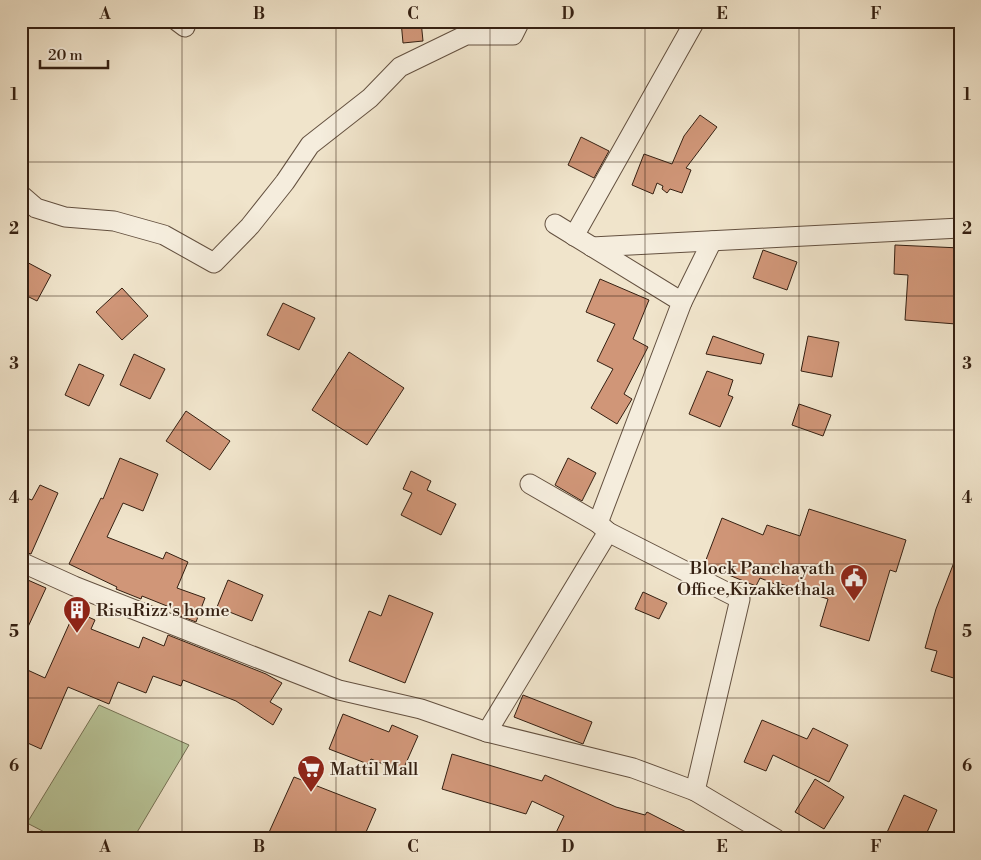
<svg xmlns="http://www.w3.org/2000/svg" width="981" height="860" font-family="'Libre Bodoni',serif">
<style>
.green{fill:#b8c498;stroke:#767255}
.building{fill:#d09678;stroke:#352012}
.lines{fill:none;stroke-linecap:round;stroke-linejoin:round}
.minor-casing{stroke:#645140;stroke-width:21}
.minor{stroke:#f5eddd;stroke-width:19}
.grid{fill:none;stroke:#352012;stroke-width:1;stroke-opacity:0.55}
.labels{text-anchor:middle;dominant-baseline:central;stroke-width:4;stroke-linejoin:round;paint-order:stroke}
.poi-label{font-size:18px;fill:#352012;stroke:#f5eddd;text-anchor:start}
.neatline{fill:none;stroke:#352012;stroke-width:2}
.grid-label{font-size:16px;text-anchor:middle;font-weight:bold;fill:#352012}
</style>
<rect width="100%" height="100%" fill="#f0e4cb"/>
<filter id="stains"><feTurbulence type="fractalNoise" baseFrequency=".004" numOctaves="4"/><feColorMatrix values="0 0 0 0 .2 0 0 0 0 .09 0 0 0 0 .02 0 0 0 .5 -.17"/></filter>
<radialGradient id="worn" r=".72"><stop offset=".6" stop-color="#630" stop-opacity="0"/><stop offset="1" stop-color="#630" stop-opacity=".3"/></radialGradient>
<path class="green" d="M 99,705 L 189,745 L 133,839 L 58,839 L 27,823 Z"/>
<g class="building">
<path d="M 401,21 L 421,21 L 423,41 L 403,43 Z"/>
<path d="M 700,115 L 717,127 L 686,168 L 691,170 L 682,193 L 670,189 L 667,193 L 662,189 L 663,186 L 657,183 L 653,194 L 632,185 L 644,154 L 672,164 L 684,136 Z"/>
<path d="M 581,137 L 609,151 L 594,178 L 568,165 Z"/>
<path d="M 895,245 L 960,248 L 956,324 L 905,320 L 908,275 L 894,274 Z"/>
<path d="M 763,250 L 797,262 L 787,290 L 753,278 Z"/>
<path d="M 21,259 L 51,275 L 37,301 L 21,293 Z"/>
<path d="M 600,279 L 649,300 L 633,339 L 648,347 L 624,394 L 632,399 L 617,424 L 591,408 L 613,369 L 597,361 L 615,324 L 586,312 Z"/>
<path d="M 122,288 L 148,316 L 122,340 L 96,312 Z"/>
<path d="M 283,303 L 315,318 L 299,350 L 267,335 Z"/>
<path d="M 713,336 L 764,354 L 761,364 L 706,354 Z"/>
<path d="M 808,336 L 839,342 L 832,377 L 801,371 Z"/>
<path d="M 349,352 L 404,388 L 367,445 L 312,410 Z"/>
<path d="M 134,354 L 165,369 L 150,399 L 120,385 Z"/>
<path d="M 79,364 L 104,375 L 89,406 L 65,395 Z"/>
<path d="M 707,371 L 733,380 L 728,395 L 733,397 L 720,427 L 689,414 Z"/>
<path d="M 799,404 L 831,415 L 823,436 L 792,425 Z"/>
<path d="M 186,411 L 230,441 L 210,470 L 166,441 Z"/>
<path d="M 120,458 L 158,474 L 143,511 L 123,503 L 107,537 L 163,559 L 166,552 L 188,562 L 177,588 L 205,598 L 196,622 L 175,614 L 177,610 L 142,596 L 141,599 L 116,589 L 117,587 L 69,564 L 101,498 L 103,499 Z"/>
<path d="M 568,458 L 596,473 L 582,501 L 555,485 Z"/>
<path d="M 411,471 L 431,481 L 427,490 L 456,504 L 441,535 L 401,515 L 412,493 L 403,489 Z"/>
<path d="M 40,485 L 58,493 L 31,554 L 21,551 L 21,496 L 32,500 Z"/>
<path d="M 809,509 L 906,540 L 896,572 L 890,570 L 869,641 L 820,626 L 828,599 L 781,584 L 780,586 L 760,578 L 756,586 L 704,565 L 722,518 L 763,535 L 767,525 L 800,536 Z"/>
<path d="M 958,552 L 960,552 L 960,680 L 931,671 L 937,651 L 925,648 L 936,609 Z"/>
<path d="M 21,577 L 46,588 L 21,642 Z"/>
<path d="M 228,580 L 263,595 L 252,621 L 217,607 Z"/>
<path d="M 643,592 L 667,603 L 659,619 L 635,609 Z"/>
<path d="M 389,595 L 433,613 L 405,683 L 349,661 L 369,611 L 381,616 Z"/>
<path d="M 75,611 L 95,620 L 91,629 L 139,648 L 143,637 L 164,646 L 168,635 L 266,674 L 282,683 L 270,702 L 282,709 L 273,725 L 236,701 L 183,680 L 181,686 L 153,676 L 146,693 L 118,682 L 109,704 L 68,687 L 41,749 L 21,740 L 21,667 L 45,678 Z"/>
<path d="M 523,695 L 592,722 L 583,744 L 514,717 Z"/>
<path d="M 343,714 L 389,732 L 392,725 L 418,736 L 402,772 L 371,759 L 368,764 L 329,749 Z"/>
<path d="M 762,720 L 807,739 L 813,728 L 848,745 L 829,782 L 773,755 L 766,771 L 744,762 Z"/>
<path d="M 452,754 L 542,781 L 545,775 L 616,807 L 645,815 L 647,812 L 700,839 L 553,839 L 564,816 L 532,801 L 526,814 L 442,789 Z"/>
<path d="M 294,777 L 376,809 L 363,839 L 266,839 Z"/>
<path d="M 815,779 L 844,797 L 824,829 L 795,812 Z"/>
<path d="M 904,795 L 937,810 L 924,839 L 884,839 Z"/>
</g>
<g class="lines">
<defs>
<g id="minor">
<path d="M 177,21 L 185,27"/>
<path d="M 21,195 L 36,208 L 65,217 L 114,221 L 164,235 L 214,263 L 250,226 L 285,182 L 310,145 L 370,98 L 400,67 L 466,35 L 513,35 L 520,21"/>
<path d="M 555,224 L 682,302 L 598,523"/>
<path d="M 574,236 L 695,21"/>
<path d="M 592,247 L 960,228"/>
<path d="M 682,302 L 712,241"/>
<path d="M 530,484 L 598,523 L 608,532 L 740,599 L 695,791"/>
<path d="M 21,562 L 74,586 L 339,690 L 421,709 L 487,732 L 633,768 L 695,791 L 776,839"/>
<path d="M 487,732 L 608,532"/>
</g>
</defs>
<use href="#minor" class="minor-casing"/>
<use href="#minor" class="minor"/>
</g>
<path class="grid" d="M 182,21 L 182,839M 336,21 L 336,839M 490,21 L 490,839M 645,21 L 645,839M 799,21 L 799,839M 21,162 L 960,162M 21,296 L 960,296M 21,430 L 960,430M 21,564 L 960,564M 21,698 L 960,698"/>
<defs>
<symbol id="civic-pin" viewBox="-11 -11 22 30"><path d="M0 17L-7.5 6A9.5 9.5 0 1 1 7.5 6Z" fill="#8f2418" stroke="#f5eddd"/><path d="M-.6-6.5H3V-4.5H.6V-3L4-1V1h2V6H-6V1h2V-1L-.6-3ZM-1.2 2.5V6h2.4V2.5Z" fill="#fff"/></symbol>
<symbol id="building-pin" viewBox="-11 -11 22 30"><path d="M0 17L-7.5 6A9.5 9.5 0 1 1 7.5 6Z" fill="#8f2418" stroke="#f5eddd"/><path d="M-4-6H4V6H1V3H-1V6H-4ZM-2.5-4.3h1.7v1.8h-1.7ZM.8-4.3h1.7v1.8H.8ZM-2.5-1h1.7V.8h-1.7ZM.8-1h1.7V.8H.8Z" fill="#fff"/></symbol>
<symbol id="supermarket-pin" viewBox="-11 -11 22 30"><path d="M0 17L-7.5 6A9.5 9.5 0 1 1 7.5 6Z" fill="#8f2418" stroke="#f5eddd"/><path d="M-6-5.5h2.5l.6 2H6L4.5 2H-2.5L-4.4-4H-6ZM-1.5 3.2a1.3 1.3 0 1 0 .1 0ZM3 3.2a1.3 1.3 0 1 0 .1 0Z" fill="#fff"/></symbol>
</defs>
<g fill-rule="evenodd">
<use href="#civic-pin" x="838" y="562" width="32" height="43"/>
<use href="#building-pin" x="61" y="594" width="32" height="43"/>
<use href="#supermarket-pin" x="295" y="753" width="32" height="43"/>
</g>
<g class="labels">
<g class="poi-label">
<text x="835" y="568" text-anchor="end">Block Panchayath<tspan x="835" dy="21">Office,Kizakkethala</tspan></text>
<text x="96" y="610">RisuRizz's home</text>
<text x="330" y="769">Mattil Mall</text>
</g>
</g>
<rect width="981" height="860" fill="none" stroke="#f0e4cb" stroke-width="55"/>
<path d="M40 60v8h68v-8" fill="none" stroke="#352012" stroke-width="2.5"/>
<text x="48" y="60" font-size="15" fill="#352012" stroke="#f5eddd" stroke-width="4" paint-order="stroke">20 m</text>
<rect x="28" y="28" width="926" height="804" class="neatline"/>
<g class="grid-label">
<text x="105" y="19">A</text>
<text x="259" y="19">B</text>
<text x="413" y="19">C</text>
<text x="568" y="19">D</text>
<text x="722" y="19">E</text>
<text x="876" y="19">F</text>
<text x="14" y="100">1</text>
<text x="967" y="100">1</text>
<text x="14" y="234">2</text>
<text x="967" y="234">2</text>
<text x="14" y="369">3</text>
<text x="967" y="369">3</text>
<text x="14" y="503">4</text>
<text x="967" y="503">4</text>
<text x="14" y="637">5</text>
<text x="967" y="637">5</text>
<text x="14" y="771">6</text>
<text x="967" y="771">6</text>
<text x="105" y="852">A</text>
<text x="259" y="852">B</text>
<text x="413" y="852">C</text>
<text x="568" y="852">D</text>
<text x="722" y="852">E</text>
<text x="876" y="852">F</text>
</g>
<rect width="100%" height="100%" filter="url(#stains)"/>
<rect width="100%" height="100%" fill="url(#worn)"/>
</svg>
